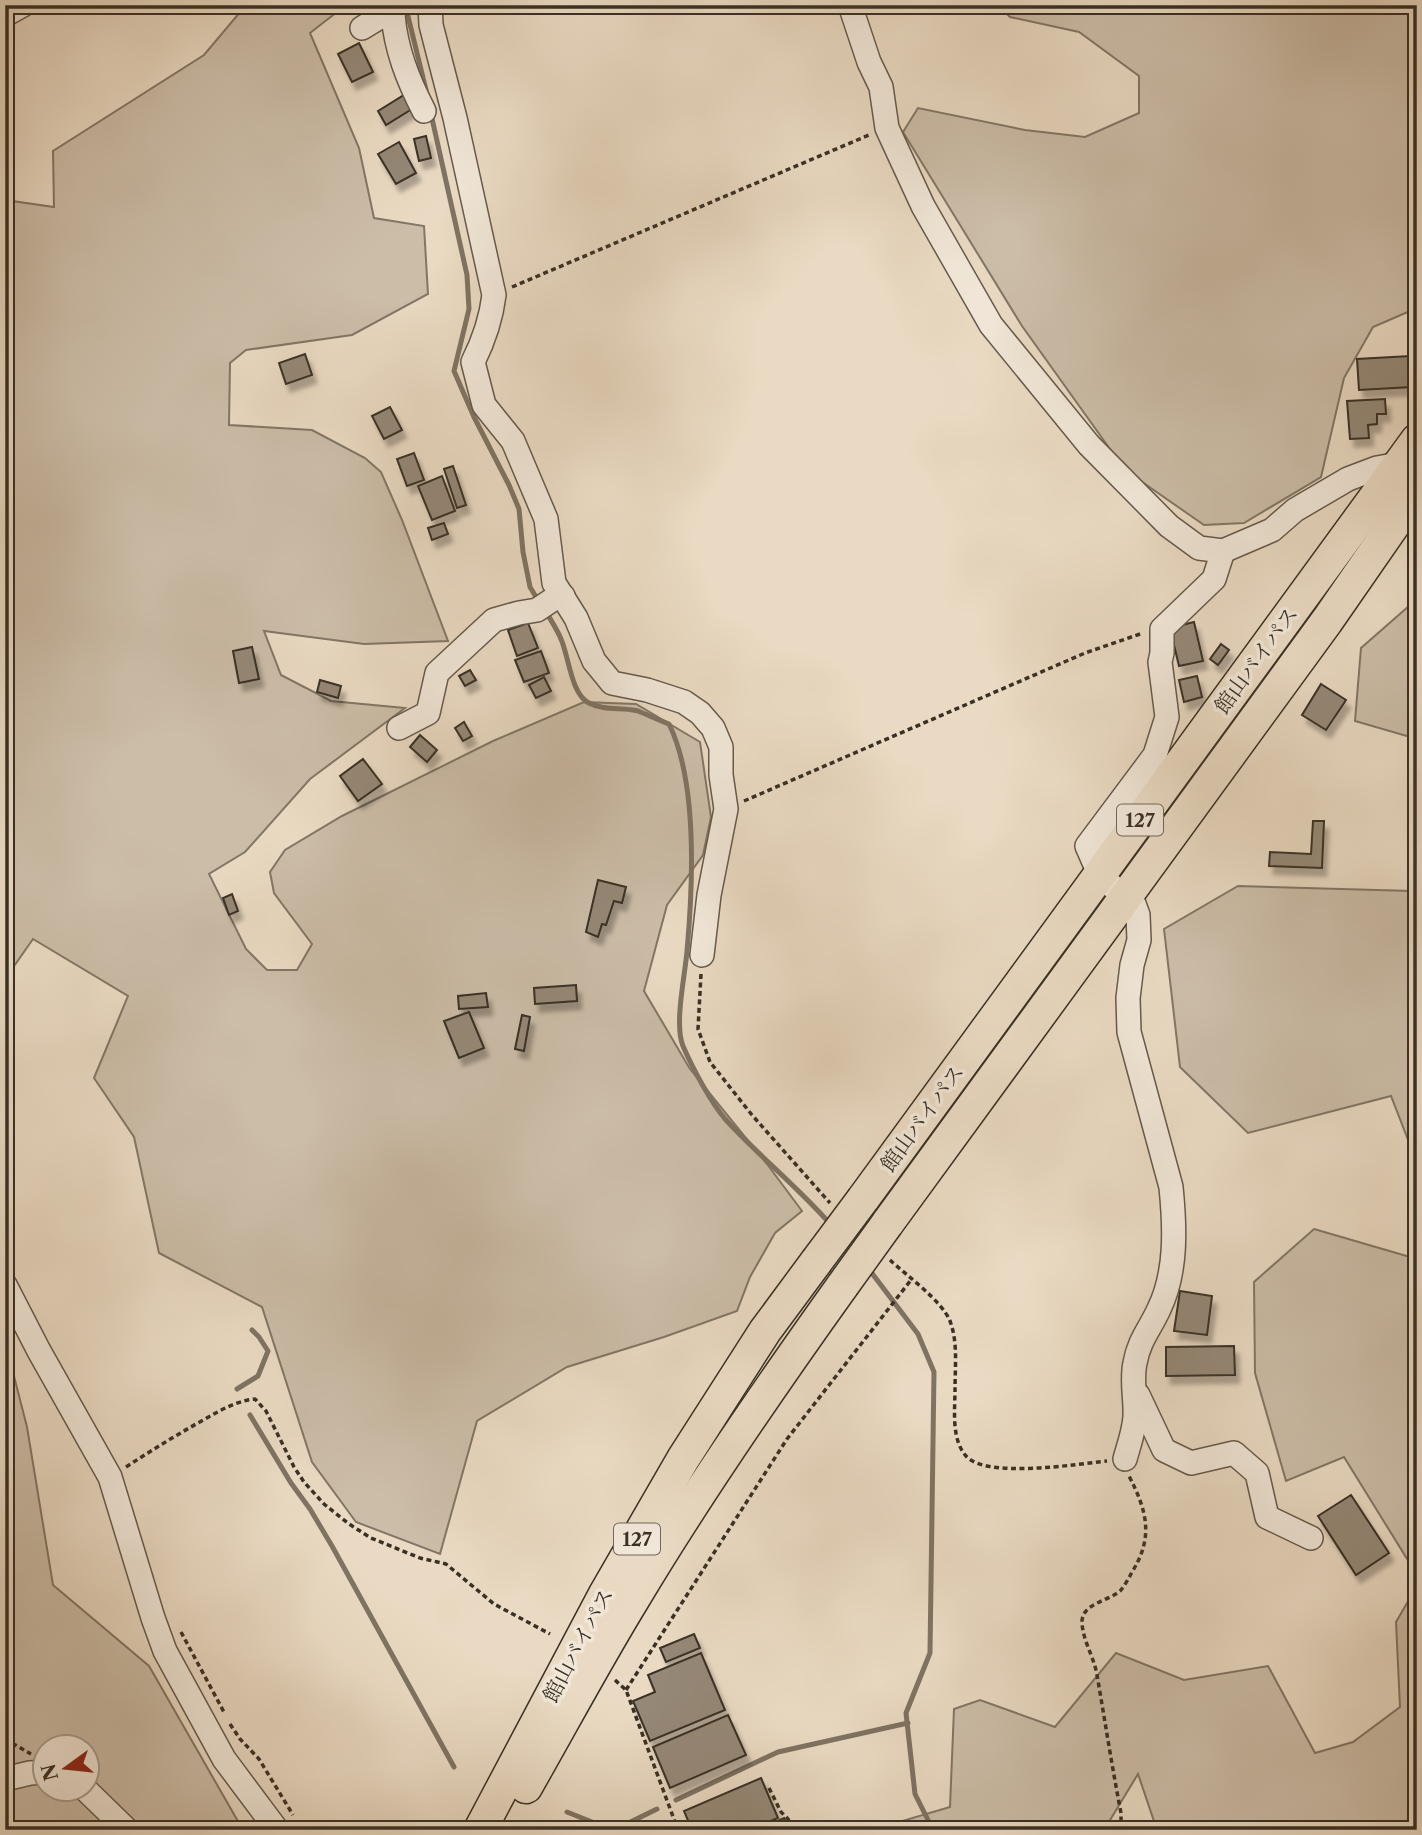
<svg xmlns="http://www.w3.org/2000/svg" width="1422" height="1835" font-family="'Libre Caslon Text','Noto Serif JP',serif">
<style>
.green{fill:#ccbda8;stroke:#827666;stroke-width:2;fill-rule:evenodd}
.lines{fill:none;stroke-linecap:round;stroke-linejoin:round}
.stream{stroke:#7f7363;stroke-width:5}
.building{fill:#958877;stroke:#393025;stroke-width:2;filter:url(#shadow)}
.minor-casing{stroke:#655a4c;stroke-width:26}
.highway-casing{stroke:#393025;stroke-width:35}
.path{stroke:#393025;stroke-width:3.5;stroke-dasharray:5 3.5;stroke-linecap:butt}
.minor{stroke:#f1e7d8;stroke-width:23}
.highway{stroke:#eadac3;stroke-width:32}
.highway-bridge-casing{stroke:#393025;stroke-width:35;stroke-linecap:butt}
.highway-bridge{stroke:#eadac3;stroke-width:32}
.labels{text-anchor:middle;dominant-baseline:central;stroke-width:7;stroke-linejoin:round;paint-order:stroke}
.shield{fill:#f1e7d8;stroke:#70675b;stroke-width:2}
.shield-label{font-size:19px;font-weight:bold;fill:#393025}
.street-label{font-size:21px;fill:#393025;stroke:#f1e7d8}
</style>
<defs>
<filter id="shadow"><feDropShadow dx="4.5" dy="8" stdDeviation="2" flood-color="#0004"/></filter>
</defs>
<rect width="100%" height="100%" fill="#eadac3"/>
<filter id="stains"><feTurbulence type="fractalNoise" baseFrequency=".00286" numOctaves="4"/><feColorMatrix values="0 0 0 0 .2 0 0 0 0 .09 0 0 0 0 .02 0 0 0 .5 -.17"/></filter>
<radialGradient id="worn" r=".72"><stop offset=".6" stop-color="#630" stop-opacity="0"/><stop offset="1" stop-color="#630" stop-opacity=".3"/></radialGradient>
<g class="green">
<path d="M 246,5 L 346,5 L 310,33 L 359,148 L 374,218 L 424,226 L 428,294 L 352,335 L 246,350 L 230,363 L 229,425 L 312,430 L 365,458 L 381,472 L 402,520 L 448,641 L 364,644 L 264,631 L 281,675 L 331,701 L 405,708 L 310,779 L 245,852 L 209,874 L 246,949 L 267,970 L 297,970 L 312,944 L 274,893 L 270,872 L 285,850 L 342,816 L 493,741 L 584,702 L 636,704 L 700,742 L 711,817 L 703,855 L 667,905 L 644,991 L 690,1069 L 767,1164 L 802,1211 L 775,1233 L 750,1277 L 737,1311 L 664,1337 L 567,1367 L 477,1421 L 440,1554 L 356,1522 L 312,1462 L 262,1307 L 159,1253 L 134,1137 L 94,1078 L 128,996 L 33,939 L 5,979 L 5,200 L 54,207 L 53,151 L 204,55 Z"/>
<path d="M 998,5 L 1417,5 L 1417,308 L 1373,327 L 1344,378 L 1321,477 L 1244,523 L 1204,525 L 1125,470 L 1022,326 L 903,132 L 918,108 L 1025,130 L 1085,137 L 1139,113 L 1139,76 L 1079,32 L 1010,17 Z"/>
<path d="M 1417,599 L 1417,739 L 1355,721 L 1361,648 Z"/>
<path d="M 1238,886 L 1412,891 L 1417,896 L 1417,1163 L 1391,1096 L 1248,1133 L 1180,1067 L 1164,929 Z"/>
<path d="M 1314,1229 L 1417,1259 L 1417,1575 L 1344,1457 L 1286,1481 L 1255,1373 L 1254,1282 Z"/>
<path d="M 5,1341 L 27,1427 L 53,1585 L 149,1666 L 243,1830 L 5,1830 ZM 46,1748 L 88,1748 L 88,1790 L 46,1790 Z"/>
<path d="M 1417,1586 L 1417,1830 L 1157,1830 L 1138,1774 L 1104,1830 L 887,1830 L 885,1826 L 950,1807 L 954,1709 L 980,1700 L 1055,1727 L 1116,1653 L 1184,1680 L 1268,1666 L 1315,1753 L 1353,1742 L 1400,1707 L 1396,1622 Z"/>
</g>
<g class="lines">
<g class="stream">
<path d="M 406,8 L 427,94"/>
<path d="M 431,114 L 467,275 L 469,309 L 454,371 L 474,417 L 509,485 L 519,509 L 523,552 L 530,587 L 539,602"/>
<path d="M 545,610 C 550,619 557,629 561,639 C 569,657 571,694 589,703 C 604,711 622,707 638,711 C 648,715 658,720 669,724 C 698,783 693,885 687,951 C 685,976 674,1024 683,1046 C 692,1067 711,1103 726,1120 C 760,1157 799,1188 832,1226"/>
<path d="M 868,1268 L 918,1334 L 934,1372 L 930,1653 L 906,1713 L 915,1794 L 933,1830"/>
<path d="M 237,1389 L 258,1376 L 268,1351 L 259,1337 L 252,1330"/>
<path d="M 250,1415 L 291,1483 L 310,1509 L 332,1546 L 454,1767"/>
<path d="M 676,1800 L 778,1752 L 908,1723"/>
<path d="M 567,1812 L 612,1830"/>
<path d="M 614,1830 L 657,1809"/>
</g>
</g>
<g class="building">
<path d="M 359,43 L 373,72 L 352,82 L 338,54 Z"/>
<path d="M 404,95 L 412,109 L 386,125 L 378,111 Z"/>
<path d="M 426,136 L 431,158 L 419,161 L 414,139 Z"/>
<path d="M 399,142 L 416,173 L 396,184 L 378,154 Z"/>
<path d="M 305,354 L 312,375 L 286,384 L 279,363 Z"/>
<path d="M 1410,356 L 1412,387 L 1359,390 L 1357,359 Z"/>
<path d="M 1385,399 L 1386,414 L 1377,414 L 1377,424 L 1368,425 L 1369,438 L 1350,439 L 1347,401 Z"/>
<path d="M 390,407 L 402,430 L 384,439 L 372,416 Z"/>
<path d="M 414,453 L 424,480 L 407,486 L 397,459 Z"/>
<path d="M 453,466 L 466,505 L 457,508 L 444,469 Z"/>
<path d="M 442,476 L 455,511 L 432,520 L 418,486 Z"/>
<path d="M 444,523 L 448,534 L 432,540 L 428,528 Z"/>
<path d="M 1194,622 L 1203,661 L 1179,666 L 1170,628 Z"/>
<path d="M 528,623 L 538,648 L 517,656 L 508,630 Z"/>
<path d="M 1221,644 L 1229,650 L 1218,665 L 1210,659 Z"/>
<path d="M 252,647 L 259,679 L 239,683 L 233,651 Z"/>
<path d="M 541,651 L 549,673 L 524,682 L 515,660 Z"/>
<path d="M 470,670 L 476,680 L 465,686 L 459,676 Z"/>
<path d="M 1197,676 L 1202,697 L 1184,702 L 1179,680 Z"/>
<path d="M 544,677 L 551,691 L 536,698 L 529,685 Z"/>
<path d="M 320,680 L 341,686 L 338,698 L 317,692 Z"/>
<path d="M 1321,684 L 1346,700 L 1326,730 L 1302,715 Z"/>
<path d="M 464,722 L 472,736 L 463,741 L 455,728 Z"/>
<path d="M 420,735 L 437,750 L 427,762 L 410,747 Z"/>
<path d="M 363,759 L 382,784 L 358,801 L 340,776 Z"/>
<path d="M 1313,821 L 1324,821 L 1322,868 L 1269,866 L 1270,852 L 1311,854 Z"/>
<path d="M 598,880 L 626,887 L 622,903 L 614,901 L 606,925 L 602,924 L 598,937 L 586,932 Z"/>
<path d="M 232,894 L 238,911 L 229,915 L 223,898 Z"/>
<path d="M 576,985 L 577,1001 L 535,1004 L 534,988 Z"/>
<path d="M 486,993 L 488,1007 L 459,1009 L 458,996 Z"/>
<path d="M 469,1012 L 484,1048 L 459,1058 L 444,1021 Z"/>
<path d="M 522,1015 L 530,1017 L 524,1051 L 515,1049 Z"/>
<path d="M 1180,1291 L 1212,1296 L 1207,1335 L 1174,1331 Z"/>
<path d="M 1234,1346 L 1235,1375 L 1166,1376 L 1166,1347 Z"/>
<path d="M 1351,1495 L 1389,1553 L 1356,1575 L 1318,1516 Z"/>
<path d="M 694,1634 L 700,1648 L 666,1662 L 660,1648 Z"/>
<path d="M 701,1653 L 725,1710 L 650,1741 L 633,1701 L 655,1692 L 648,1675 Z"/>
<path d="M 728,1715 L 746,1755 L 670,1788 L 653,1747 Z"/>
<path d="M 761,1778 L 778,1818 L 749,1830 L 692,1830 L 684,1811 Z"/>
<path d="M 784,1818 L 789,1830 L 758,1830 Z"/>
</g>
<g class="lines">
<defs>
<g id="minor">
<path d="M 400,5 L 393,9 L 393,15 C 396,50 408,80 424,111"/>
<path d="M 430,5 L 431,25 L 455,118 L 494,295 C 491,320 484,340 473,362 L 484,405 L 513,441 L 546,519 L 554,583 L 576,618 L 594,661 L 612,683 L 647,690 L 684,702 L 700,713 L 713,728 L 721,747 L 721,775 L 726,809 L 709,895 L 702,955"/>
<path d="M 850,5 L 869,62 L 881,87 L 887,128 L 923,206 L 991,325 L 1089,445 L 1169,526 L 1199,548 L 1223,551 L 1272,530 L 1295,510 L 1348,479 L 1377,468 L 1399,464 L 1407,465"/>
<path d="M 5,15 L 23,5"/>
<path d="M 362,28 L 393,9"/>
<path d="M 399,728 L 428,713 L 437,673 L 494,620 L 519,613 L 537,610 L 552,600 L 563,596"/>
<path d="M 5,1285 L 39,1351 L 110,1477 L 153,1618 L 165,1651 L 224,1759 L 277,1830"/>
<path d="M 1138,1395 L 1164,1450 L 1191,1463 L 1234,1453 L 1257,1473 L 1267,1517 L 1311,1538"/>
<path d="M 1125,1459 C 1129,1445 1134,1431 1135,1417 C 1136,1399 1131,1381 1135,1363 C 1139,1340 1150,1329 1159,1309 C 1177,1272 1175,1227 1171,1187 L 1129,1032 L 1128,998 L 1132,965 L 1139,940 L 1138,915 L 1134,904 L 1100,876 L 1087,846 L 1155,755 L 1167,717 L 1160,662 L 1162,653 L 1162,629 L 1214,579 L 1223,551"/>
<path d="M 5,1779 L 30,1773 L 46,1772"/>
<path d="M 86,1790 L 127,1830"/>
</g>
<g id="highway">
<path d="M 863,1199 L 1417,440"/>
<path d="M 887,1224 L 1327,621 L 1417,491"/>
<path d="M 526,1787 C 562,1724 596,1660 634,1598 C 698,1491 770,1387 843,1285"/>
<path d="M 480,1830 L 605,1594 L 683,1459 L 765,1331 L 816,1262"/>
</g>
</defs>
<use href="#minor" class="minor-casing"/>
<use href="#highway" class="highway-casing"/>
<g class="path">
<path d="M 512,287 L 869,135"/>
<path d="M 744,801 L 1085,653 L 1143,633"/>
<path d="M 701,974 L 698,1029 L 710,1062 L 752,1115 L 830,1203"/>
<path d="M 890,1260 C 906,1275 942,1301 950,1321 C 958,1342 955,1367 955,1389 C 955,1410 951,1439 966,1456 C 986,1479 1078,1464 1107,1461"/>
<path d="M 126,1467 C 152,1450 178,1434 205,1419 C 221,1410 236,1401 255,1399 L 266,1411 L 294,1467 L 304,1482 L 324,1504 L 349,1524 L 371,1538 L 420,1558 L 446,1564 L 494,1604 L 550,1634"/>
<path d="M 181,1632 L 225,1714"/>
<path d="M 615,1680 L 626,1690 L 678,1830"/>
<path d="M 626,1690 L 787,1439 L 911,1280"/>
<path d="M 230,1724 L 240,1739 L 259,1759 L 293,1815"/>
<path d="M 5,1739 L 31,1754"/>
<path d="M 769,1788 L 781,1812 L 788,1819 L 793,1830"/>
<path d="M 297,1822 L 301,1830"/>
<path d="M 1121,1830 L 1121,1813 C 1112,1767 1105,1721 1097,1675 C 1094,1657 1083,1641 1082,1623 C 1081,1603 1110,1601 1121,1590 C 1125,1585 1129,1578 1132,1572 C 1154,1537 1147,1511 1129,1476"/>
</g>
<use href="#minor" class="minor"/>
<use href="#highway" class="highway"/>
<defs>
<g id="highway-bridge">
<path d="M 816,1262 L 863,1199"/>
<path d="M 843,1285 L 887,1224"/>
</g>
</defs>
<use href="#highway-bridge" class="highway-bridge-casing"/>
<use href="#highway-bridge" class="highway-bridge"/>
</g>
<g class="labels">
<g class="shield">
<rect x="1117" y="804.5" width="46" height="31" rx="5"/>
<rect x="614" y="1523.5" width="46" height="31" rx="5"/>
</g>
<g class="shield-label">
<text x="1140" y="820">127</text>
<text x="637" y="1539">127</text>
</g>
<g class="street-label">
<text transform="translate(1256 660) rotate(-54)">館山バイパス</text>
<text transform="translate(922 1118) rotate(-54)">館山バイパス</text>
<text transform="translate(578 1645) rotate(-62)">館山バイパス</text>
</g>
</g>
<rect width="1422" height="1835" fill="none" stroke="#eadac3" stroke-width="28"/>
<rect x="7" y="7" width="1408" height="1821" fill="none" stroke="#393025" stroke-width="3.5"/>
<rect x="14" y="14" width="1394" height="1807" fill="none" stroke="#393025" stroke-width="2"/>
<g transform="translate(66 1768) rotate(255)"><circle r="33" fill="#f1e7d8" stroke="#a79e90" stroke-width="2"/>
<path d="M0-5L12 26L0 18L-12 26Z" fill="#8f2418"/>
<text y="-10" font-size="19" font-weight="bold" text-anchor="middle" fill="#393025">N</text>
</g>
<rect width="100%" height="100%" filter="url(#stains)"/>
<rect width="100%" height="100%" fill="url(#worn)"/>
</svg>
